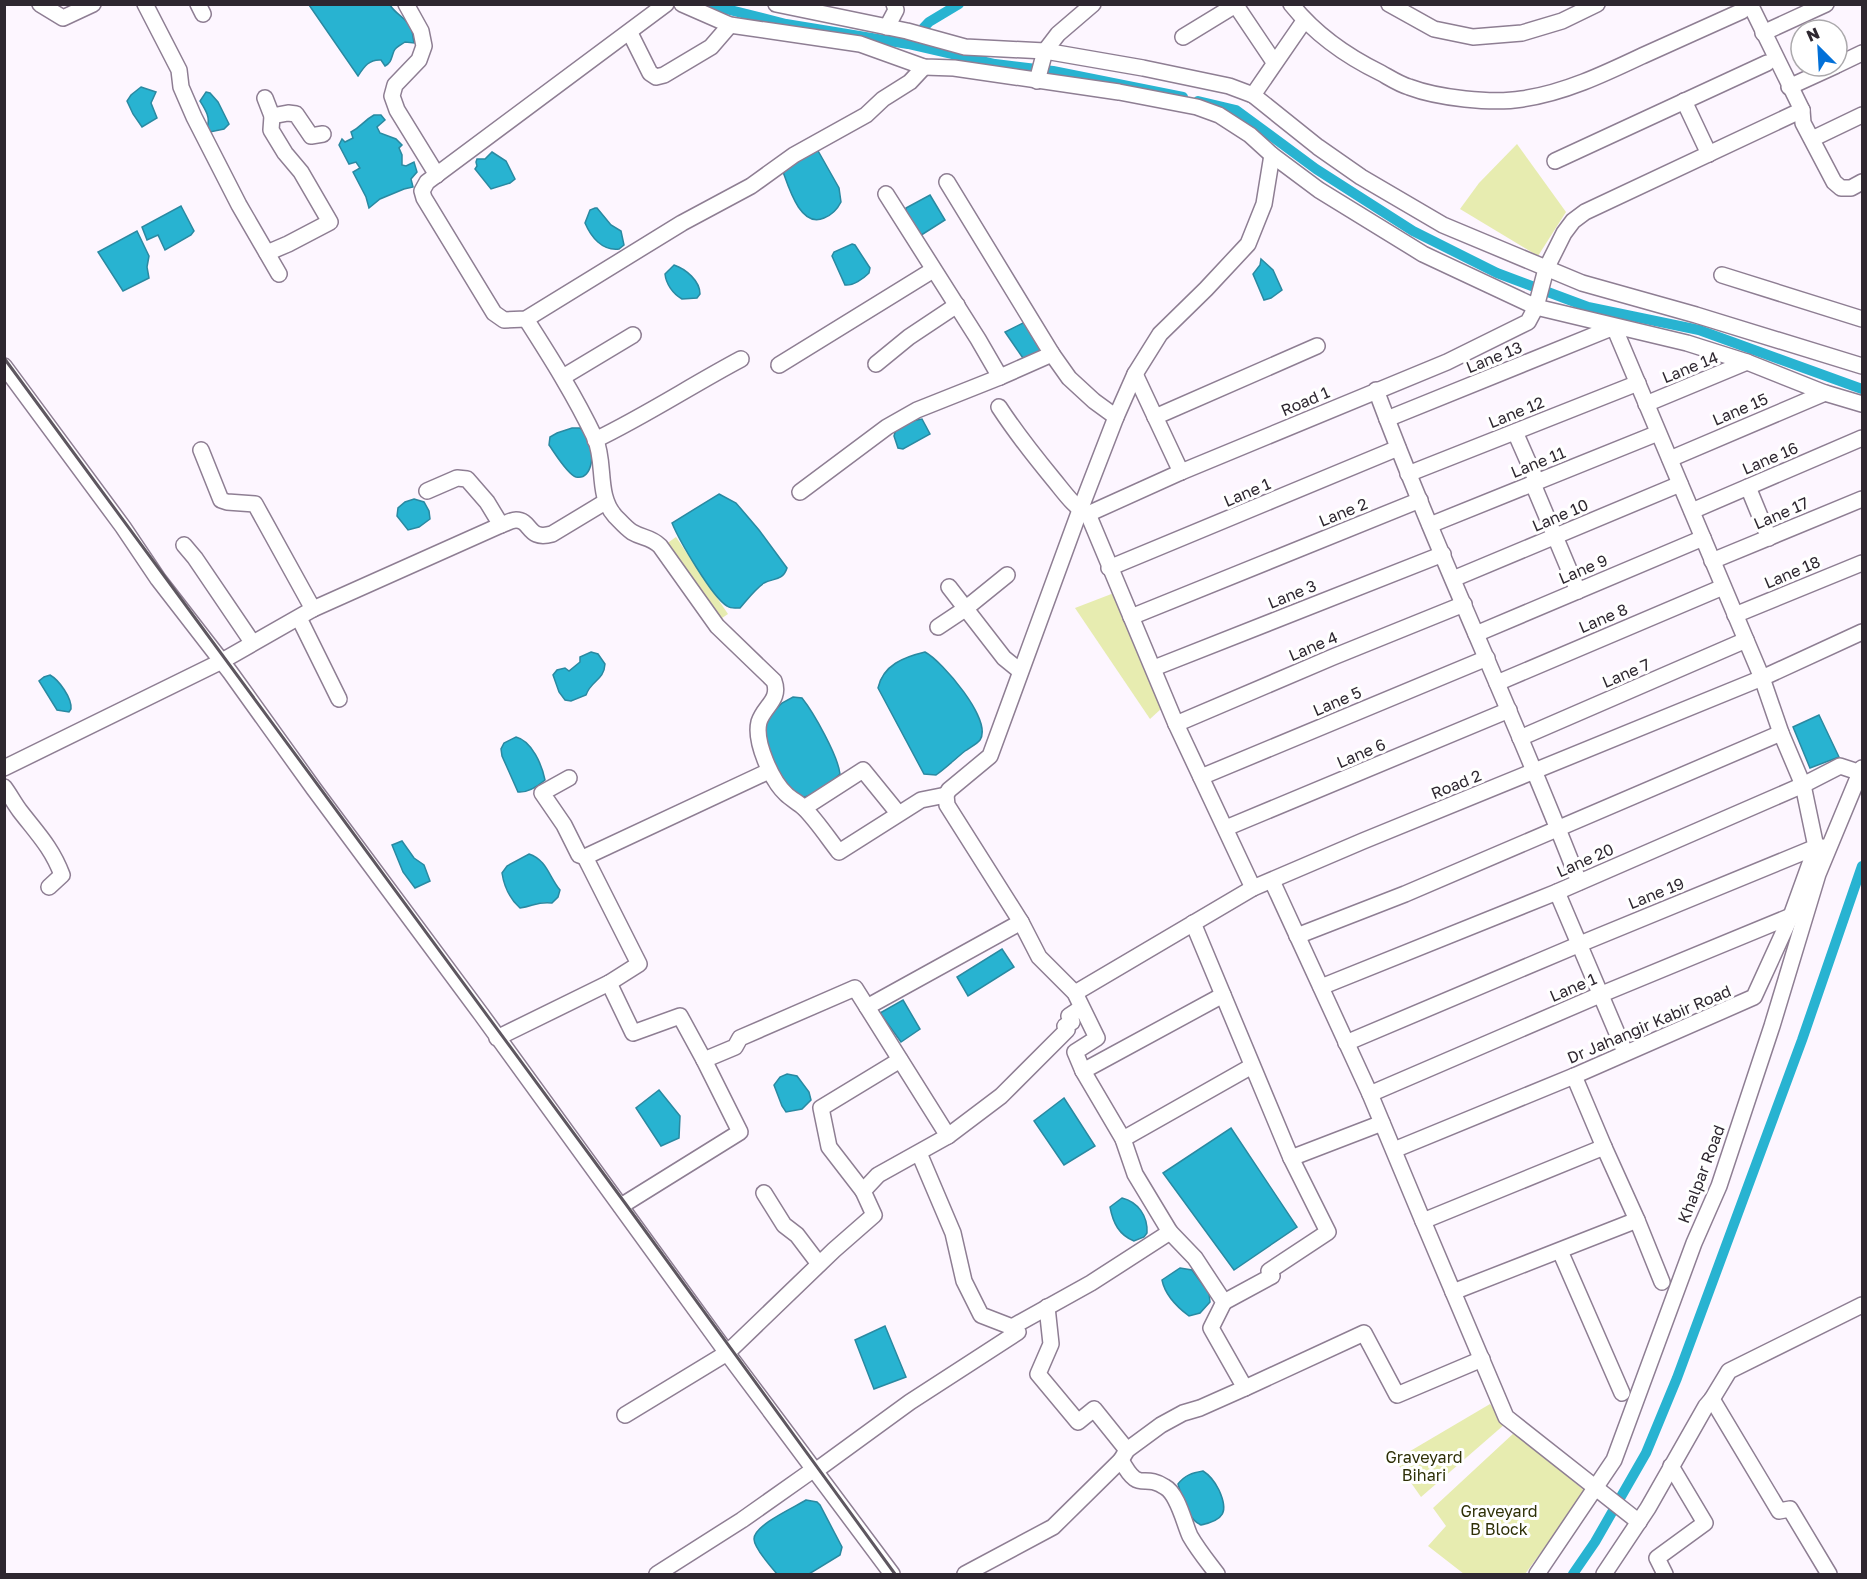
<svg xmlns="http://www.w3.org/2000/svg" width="1867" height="1579" font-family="'Golos Text',sans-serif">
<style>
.green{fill:#e7ecb0}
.water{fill:#28b3d1;stroke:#2a89a1;stroke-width:1.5}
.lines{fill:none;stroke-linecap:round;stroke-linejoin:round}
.canal{stroke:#28b3d1;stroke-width:10}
.minor-casing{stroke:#8e7e93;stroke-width:18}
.minor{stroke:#fff;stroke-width:15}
.rail{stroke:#5e5760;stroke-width:3}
.labels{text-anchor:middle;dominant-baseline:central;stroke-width:6;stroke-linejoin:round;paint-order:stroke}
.street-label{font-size:16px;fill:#2e2730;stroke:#fff}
.park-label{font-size:16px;fill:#2e3007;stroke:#fff}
</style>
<rect width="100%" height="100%" fill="#fdf6ff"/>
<g class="green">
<path d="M 1517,144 L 1566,212 L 1538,256 L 1460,209 L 1479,183 Z"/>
<path d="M 676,537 L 728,614 L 716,622 L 662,547 Z"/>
<path d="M 1114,593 L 1162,708 L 1150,719 L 1075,608 Z"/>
<path d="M 1490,1404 L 1505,1424 L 1421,1497 L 1395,1460 Z"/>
<path d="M 1515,1432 L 1586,1492 L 1525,1574 L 1464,1574 L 1428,1546 L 1446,1526 L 1433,1508 Z"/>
</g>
<g class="water">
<path d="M 309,5 L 390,5 C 396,15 407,18 411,28 C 413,32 413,39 414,43 L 405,42 C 401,45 396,47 394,51 C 391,58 392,62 385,66 L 381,60 C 369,59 364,67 358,76 Z"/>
<path d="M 141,87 L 156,92 L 151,103 L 157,118 L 142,127 L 133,114 L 127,101 L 131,95 Z"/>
<path d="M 206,92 L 210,93 L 218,102 L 229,124 L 224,129 L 210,132 L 207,127 C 211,118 205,109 200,101 Z"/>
<path d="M 374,115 L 381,115 L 385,120 L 377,127 L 380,133 L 396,139 L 402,145 L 399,148 L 402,155 L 402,165 L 406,166 L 414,162 L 417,172 L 411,179 L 413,187 L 404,189 L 380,199 L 369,208 L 366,197 L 353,172 L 360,168 L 356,162 L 349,164 L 339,145 L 342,139 L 345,142 L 353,138 L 351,132 C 361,127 363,121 374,115 Z"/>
<path d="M 817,149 L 839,188 L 841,202 C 837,210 832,215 824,218 C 800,229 788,185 782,169 Z"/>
<path d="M 492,152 L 506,161 L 515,179 L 510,183 L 491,189 L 475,169 L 477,166 L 476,162 L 477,159 L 485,159 Z"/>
<path d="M 930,195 L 945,220 L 915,239 L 906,214 L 906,208 Z"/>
<path d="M 181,206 L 194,231 L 191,235 L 165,250 L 158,235 L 147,240 L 142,227 Z"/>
<path d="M 595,208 L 597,208 L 611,225 L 621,231 L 624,245 L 619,249 C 602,251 591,237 585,223 L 590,210 Z"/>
<path d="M 137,231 L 149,256 L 147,267 L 149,278 L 123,291 L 98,252 Z"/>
<path d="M 852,244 L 855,245 L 870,268 L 869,273 C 863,279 853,286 845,285 L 832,256 L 834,252 Z"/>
<path d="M 1261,259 L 1273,270 L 1282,290 L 1271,298 L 1264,300 L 1253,274 L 1260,265 Z"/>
<path d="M 674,265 C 686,269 700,281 700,294 L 697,298 L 682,299 C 673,294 666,284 665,274 Z"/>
<path d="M 1029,320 L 1046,353 L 1025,361 L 1005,332 Z"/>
<path d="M 922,419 L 930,434 L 903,449 L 898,448 L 894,436 L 896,429 L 912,421 Z"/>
<path d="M 572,428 L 580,428 C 583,431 588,434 590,438 C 594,448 594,481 576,477 C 568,475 554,452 549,445 L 550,437 L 557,433 Z"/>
<path d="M 719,494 L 736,503 L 759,530 L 787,568 C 783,581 773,578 764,583 C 755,589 747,600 740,608 C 735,608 731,609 727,606 C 712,597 679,540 672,523 Z"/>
<path d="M 414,499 L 424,502 L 429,511 L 430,519 L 419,527 L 408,530 L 397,516 L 398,508 L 405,502 Z"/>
<path d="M 591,652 L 598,654 L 605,664 C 604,681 591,680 586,695 L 571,701 L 565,700 L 559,692 L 553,675 L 557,670 L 565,668 L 569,671 L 580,662 L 580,657 Z"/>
<path d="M 925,652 C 942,661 993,720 980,740 C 977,744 969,748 965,751 C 955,759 946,768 936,775 L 924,774 L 878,688 C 883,665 904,657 925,652 Z"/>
<path d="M 50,675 C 59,680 72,698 71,709 L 69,712 L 57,710 L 39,681 L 44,677 Z"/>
<path d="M 793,697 L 802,698 C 814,713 838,756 840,774 C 828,786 815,795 798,799 L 781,777 L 768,749 L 764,721 L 782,703 Z"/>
<path d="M 1819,715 L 1839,757 L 1810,768 L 1793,727 Z"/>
<path d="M 516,737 C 532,741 542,765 545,780 C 538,786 528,793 518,792 L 502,756 L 501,749 L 504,743 Z"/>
<path d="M 402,841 L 414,858 L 424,865 L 430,881 L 415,888 L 403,872 L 392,845 Z"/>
<path d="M 529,854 C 547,860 549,877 560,890 L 558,897 L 552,903 C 538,901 534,906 520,908 C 510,899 504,886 502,873 L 507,866 Z"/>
<path d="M 1002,949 L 1014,967 L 968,996 L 957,977 Z"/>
<path d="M 903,1000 L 920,1029 L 901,1042 L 880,1013 Z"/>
<path d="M 787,1074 L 797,1076 L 809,1092 L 811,1100 L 802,1109 L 786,1112 L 782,1106 L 774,1085 L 780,1077 Z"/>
<path d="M 659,1090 L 680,1116 L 679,1138 L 661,1146 L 636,1108 Z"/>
<path d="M 1064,1098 L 1095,1146 L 1064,1165 L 1034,1121 Z"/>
<path d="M 1231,1128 L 1297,1227 L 1234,1270 L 1163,1173 Z"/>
<path d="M 1122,1198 C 1138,1202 1148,1216 1147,1233 L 1144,1237 L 1134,1241 C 1119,1235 1113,1223 1110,1207 Z"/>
<path d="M 1180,1268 L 1192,1270 L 1209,1293 L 1210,1302 L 1200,1313 L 1189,1316 C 1177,1307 1165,1295 1162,1280 Z"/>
<path d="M 885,1326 L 906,1377 L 874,1389 L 855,1340 Z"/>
<path d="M 1203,1471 C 1211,1476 1215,1482 1219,1490 C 1229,1512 1224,1520 1201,1525 C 1188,1520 1182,1498 1178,1484 C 1185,1475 1192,1473 1203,1471 Z"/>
<path d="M 806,1500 L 817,1502 L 820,1505 L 842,1547 L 840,1555 L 809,1574 L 777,1574 C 771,1567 754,1548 754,1539 C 754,1525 795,1507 806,1500 Z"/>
</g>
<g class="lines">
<g class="canal">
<path d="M 706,4 L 786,24 L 908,44 L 995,64 L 1053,71 L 1183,97"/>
<path d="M 914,38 L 929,22 L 959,4"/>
<path d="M 1198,101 L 1236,110 L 1316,169 L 1413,231 L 1497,273 L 1588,307 L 1699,330 L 1862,389"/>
<path d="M 1573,1574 L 1595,1542 L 1646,1453 L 1677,1378 L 1802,1040 L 1862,866"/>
</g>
<defs>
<g id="minor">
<path d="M 40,4 L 63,18 L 93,4"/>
<path d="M 145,4 L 179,70 L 181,87 L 194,117 L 239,205 L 279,274"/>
<path d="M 198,4 L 203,14"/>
<path d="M 406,4 L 421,31 L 424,46 L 419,60 L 395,85 L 392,96 L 397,110 L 437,175"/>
<path d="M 666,4 L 427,182 L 422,191 L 424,198 L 494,313 L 504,320 L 526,319 L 682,223 L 751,186 L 794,155 L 866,115 L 883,99 L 910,82 L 924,67"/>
<path d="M 682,4 L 730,25 L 860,44 L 924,67 L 954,68 L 1119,92 L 1197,107 L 1219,115 L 1250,135 L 1272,155 L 1319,190 L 1423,254 L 1536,307 L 1687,343 L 1747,362 L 1825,393 L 1862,404"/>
<path d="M 776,4 L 907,31 L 965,47 L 1045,51 L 1143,68 L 1229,86 L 1253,95 L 1318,147 L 1361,177 L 1443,225 L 1582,283 L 1696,315 L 1862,366"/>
<path d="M 1235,4 L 1274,62"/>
<path d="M 1291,4 C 1315,34 1346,56 1381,73 C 1390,78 1399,84 1409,87 C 1438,98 1492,104 1522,99 C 1564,93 1604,74 1642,56 C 1675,41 1709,26 1742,11"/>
<path d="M 1389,4 L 1434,29 L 1473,37 L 1522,33 L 1562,21 L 1597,4"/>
<path d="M 1750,4 L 1802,110 L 1803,123 L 1834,182 L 1841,188 L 1851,188 L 1862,182"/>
<path d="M 887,27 L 896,10 L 894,4"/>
<path d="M 630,33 L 650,73 L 656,77 L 664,75 L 711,47 L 730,25"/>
<path d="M 1763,33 L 1826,4"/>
<path d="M 1183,37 L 1237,4"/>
<path d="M 1837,65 L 1862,53"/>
<path d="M 1037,81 L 1045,51 L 1058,34 L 1093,4"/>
<path d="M 1789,87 L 1835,66"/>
<path d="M 1253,95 L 1304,21"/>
<path d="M 265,98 L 272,116 L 271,130 L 285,153 L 301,172 L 330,222 L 288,244 L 267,253"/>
<path d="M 1684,101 L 1709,154"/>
<path d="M 272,116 L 288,113 L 296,114 L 311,136 L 323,134"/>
<path d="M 1812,139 L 1862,115"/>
<path d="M 1555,161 L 1767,63"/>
<path d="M 947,182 L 1052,354 L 1069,378 L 1094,401 L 1116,417"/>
<path d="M 886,194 L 978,339 L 1000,377"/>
<path d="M 1722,275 L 1862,319"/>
<path d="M 526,319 C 551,358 575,396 595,438 C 606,463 596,495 615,516 C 620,521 626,528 632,532 C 642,538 651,537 660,546 L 717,626 L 774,681 C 781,700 764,706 759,722 C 754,742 772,781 786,794 C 791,799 799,803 804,808 C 817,821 828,838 839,852 L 921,800 L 946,795"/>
<path d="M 876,364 L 909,337 L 957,305"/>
<path d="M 779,365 L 933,270"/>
<path d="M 4,366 L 123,527 L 158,579 L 230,672 L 314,789 L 481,1014 L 727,1353 L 892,1574"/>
<path d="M 1135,374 L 1181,472"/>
<path d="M 563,377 L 633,335"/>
<path d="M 1376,390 C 1438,556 1515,716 1579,882"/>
<path d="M 1646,404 L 1747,362"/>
<path d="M 999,407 C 1016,433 1035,457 1054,480 C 1064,492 1074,507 1088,514 L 1181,472 L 1447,362 L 1528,322 L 1536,307 L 1546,269 L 1564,233 L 1573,221 L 1585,212 L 1802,110"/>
<path d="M 1155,417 L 1317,346"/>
<path d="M 1387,419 L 1614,327 L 1762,678 L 1781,733 L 1803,785 L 1816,847"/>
<path d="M 1515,432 L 1537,482"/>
<path d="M 595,440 C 645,416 692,385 741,359"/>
<path d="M 201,450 L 221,500 L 227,502 L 255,504 L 313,609"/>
<path d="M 1670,459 L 1825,393"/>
<path d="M 1408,474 L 1638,383"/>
<path d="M 1533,484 L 1578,591"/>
<path d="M 1748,487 L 1769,538"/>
<path d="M 427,491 L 457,478 L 467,479 L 487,502 L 501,525"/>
<path d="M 800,492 L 887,427 L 917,410 L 1000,377 L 1052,354"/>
<path d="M 1692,511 L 1862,438"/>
<path d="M 1088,514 L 1176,724 L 1253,888"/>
<path d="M 1430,525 L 1658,433"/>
<path d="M 184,545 L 195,558 L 252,642"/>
<path d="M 1712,561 L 1862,499"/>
<path d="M 1109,568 L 1398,448"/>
<path d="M 1453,579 L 1680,484"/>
<path d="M 949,587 L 1004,658 L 1020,671"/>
<path d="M 1735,615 L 1862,563"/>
<path d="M 1131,617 L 1420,500"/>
<path d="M 299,618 L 339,699"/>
<path d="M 938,627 L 965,609 L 1007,575"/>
<path d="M 1476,634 L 1703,538"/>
<path d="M 1154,668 L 1443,554"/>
<path d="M 1497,683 L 1723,587"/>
<path d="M 1176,724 L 1333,657 L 1464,604"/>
<path d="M 1520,738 L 1746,640"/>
<path d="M 4,768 L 222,661 L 313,609 L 501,525 C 505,524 511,520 516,520 C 532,520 527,541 552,534 L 605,502"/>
<path d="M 1201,777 L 1487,658"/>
<path d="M 569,778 L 542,793 L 564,825 L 579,855 L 585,857"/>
<path d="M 4,787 C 10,795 14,803 20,811 C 37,833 52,848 62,875 L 49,887"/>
<path d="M 804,808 L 863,770 L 898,813"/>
<path d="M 1226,828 L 1509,710"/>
<path d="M 1272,881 L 1370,1094 L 1423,1221 L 1604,1147 L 1574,1076"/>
<path d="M 1557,892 L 1625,1052"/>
<path d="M 1193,923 L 1291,1158 L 1382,1123"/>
<path d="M 1297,936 L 1405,894 L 1781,733"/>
<path d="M 609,983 L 633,1033 L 680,1016 L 704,1060 L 735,1047 L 740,1038 L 855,988 L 867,1007"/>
<path d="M 1321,987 L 1557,892 L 1803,785 L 1840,766 L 1861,773"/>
<path d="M 1075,993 L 1253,888 L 1363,841 L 1762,678 L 1862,632"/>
<path d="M 497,1038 L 609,983 L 639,964 L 585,857 L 769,771"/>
<path d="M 1346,1043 L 1580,944 L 1816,847 L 1823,847"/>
<path d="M 1083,1071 L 1223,995"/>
<path d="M 1370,1094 L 1602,994 L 1791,916"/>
<path d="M 948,1136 L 1001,1096 L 1067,1030 L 1065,1026 L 1072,1022 L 1069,1016 L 1081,1008"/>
<path d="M 1123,1139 L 1252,1066"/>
<path d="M 1394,1150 L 1574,1076 L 1754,997 L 1791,916 L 1816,847"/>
<path d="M 919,1153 L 953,1233 L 964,1281 L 981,1315 L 1012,1327"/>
<path d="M 863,1191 L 829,1147 L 821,1108 L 900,1060"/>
<path d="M 764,1193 L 784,1225 L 797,1235 L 819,1264"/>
<path d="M 621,1206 L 740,1132 L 704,1060"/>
<path d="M 1637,1220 L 1662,1282"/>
<path d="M 1423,1221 L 1506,1417 L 1639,1522"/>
<path d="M 1560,1251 L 1622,1393"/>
<path d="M 1453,1292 L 1637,1220 L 1604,1147"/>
<path d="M 1224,1302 L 1272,1276 L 1269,1271 L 1328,1232 L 1291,1158"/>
<path d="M 1047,1307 L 1051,1344 L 1038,1374 L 1078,1422 L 1094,1409 L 1127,1450"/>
<path d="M 1245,1388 L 1364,1333 L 1397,1395 L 1482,1359"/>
<path d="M 1712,1399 L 1779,1511 L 1790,1509 L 1829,1574"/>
<path d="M 625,1415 L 727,1353 L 834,1250 L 874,1215 L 863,1191 L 878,1175 L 948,1136 L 867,1007 L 1021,922"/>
<path d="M 1121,1460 L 1127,1450 L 1161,1425 L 1183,1413 L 1200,1408 L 1245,1388 L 1211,1328 L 1224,1302 L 1195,1258 L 1170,1232"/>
<path d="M 657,1574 L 742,1520 L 810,1472 L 818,1469 L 910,1402 L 1018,1332 L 1012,1327 L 1091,1283 L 1170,1232 L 1135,1174 L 1123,1139 L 1083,1071 L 1075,1052 L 1097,1038 L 1075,993 L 1039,957 L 1021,922 L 947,805 L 946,795 L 949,790 L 990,756 L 1080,510 L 1116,417 L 1135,374 L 1160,334 L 1206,289 L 1248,244 L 1264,204 L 1272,155"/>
<path d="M 965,1574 L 1053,1527 L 1121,1460 C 1140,1495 1142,1472 1165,1487 C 1178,1494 1184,1523 1190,1536 C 1198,1550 1208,1562 1217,1574"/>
<path d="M 1537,1574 L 1614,1460 L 1694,1243 L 1719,1186 L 1772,1026 L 1818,874 L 1862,768"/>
<path d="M 1604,1574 L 1648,1508 L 1706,1406 L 1712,1399 L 1729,1371 L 1862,1305"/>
<path d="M 1665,1574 L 1657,1558 L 1705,1523 L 1671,1466"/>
</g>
</defs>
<use href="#minor" class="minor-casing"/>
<use href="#minor" class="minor"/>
<path class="rail" d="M 4,358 L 625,1203 L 895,1574"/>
</g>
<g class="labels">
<g class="street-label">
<text transform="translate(1494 357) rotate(-22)">Lane 13</text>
<text transform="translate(1690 367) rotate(-22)">Lane 14</text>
<text transform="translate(1305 401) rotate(-23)">Road 1</text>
<text transform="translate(1740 409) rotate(-23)">Lane 15</text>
<text transform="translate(1516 412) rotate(-22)">Lane 12</text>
<text transform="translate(1770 458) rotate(-23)">Lane 16</text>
<text transform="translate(1538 462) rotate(-22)">Lane 11</text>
<text transform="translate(1247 492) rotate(-23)">Lane 1</text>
<text transform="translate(1343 512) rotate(-22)">Lane 2</text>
<text transform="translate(1781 513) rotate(-23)">Lane 17</text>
<text transform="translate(1560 515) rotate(-23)">Lane 10</text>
<text transform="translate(1583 569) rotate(-23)">Lane 9</text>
<text transform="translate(1792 572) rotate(-23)">Lane 18</text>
<text transform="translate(1292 594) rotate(-22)">Lane 3</text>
<text transform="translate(1603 618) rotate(-23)">Lane 8</text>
<text transform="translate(1313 646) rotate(-23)">Lane 4</text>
<text transform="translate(1626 673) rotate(-23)">Lane 7</text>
<text transform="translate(1337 701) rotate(-23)">Lane 5</text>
<text transform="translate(1361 753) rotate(-23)">Lane 6</text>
<text transform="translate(1456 784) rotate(-22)">Road 2</text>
<text transform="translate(1585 860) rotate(-24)">Lane 20</text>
<text transform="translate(1656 893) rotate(-22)">Lane 19</text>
<text transform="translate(1573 987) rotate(-23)">Lane 1</text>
<text transform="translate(1649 1024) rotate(-23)">Dr Jahangir Kabir Road</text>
<text transform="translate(1701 1174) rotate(-69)">Khalpar Road</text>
</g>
<g class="park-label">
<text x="1424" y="1457">Graveyard<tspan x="1424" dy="18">Bihari</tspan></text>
<text x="1499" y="1511">Graveyard<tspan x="1499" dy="18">B Block</tspan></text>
</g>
</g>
<rect width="1867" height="1579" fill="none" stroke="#2e2730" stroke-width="12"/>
<g transform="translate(1819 48) rotate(336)"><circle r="28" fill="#ffffff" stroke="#aba9ac" stroke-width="1.5"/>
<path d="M0-4.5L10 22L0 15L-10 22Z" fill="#0270d8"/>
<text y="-9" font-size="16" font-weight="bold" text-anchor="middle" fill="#2e2730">N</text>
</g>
</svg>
